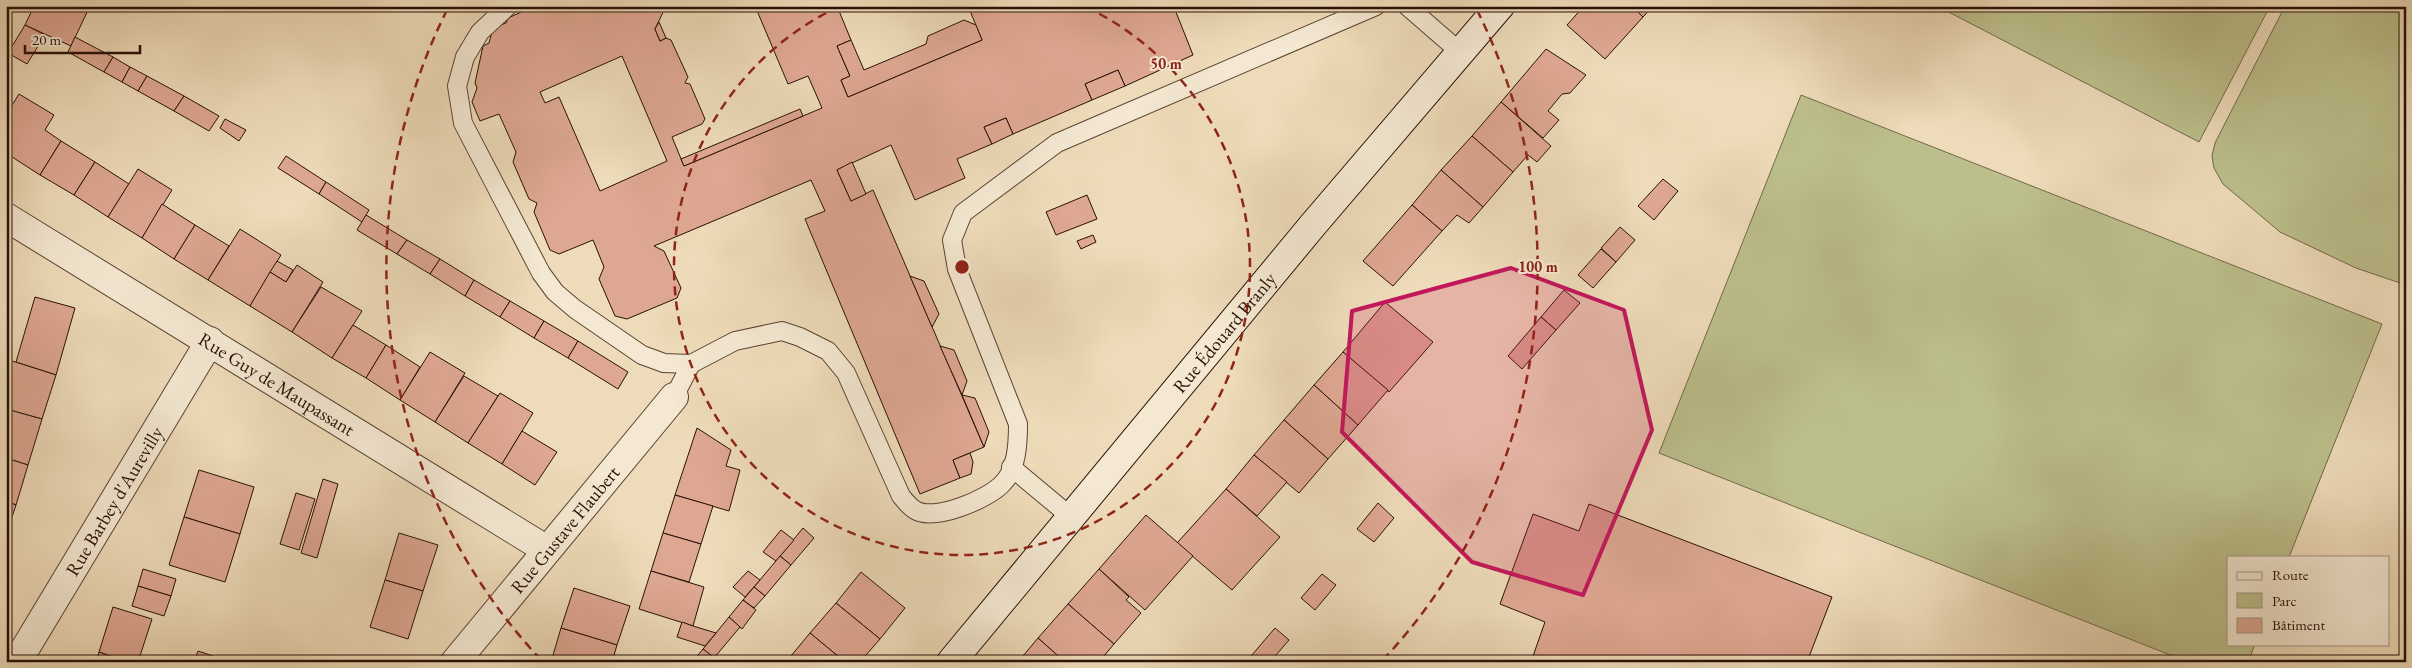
<svg xmlns="http://www.w3.org/2000/svg" width="2412" height="668" font-family="'EB Garamond',serif">
<style>
.green{fill:#bcbf8c;stroke:#72684a}
.building{fill:#dea792;stroke:#281007;fill-rule:evenodd}
.lines{fill:none;stroke-linecap:round;stroke-linejoin:round}
.lane-casing{stroke:#5a4334;stroke-width:20}
.street-casing{stroke:#5a4334;stroke-width:30}
.secondary-casing{stroke:#281007;stroke-width:30}
.lane{stroke:#f4e8d2;stroke-width:18}
.street{stroke:#f4e8d2;stroke-width:28}
.secondary{stroke:#f4e8d2;stroke-width:28}
.marked{fill:#c2185b;fill-opacity:0.2;stroke:#c2185b;stroke-width:4;stroke-linejoin:round}
.ring{fill:none;stroke:#8f2418;stroke-width:2.5;stroke-dasharray:9 6}
.labels{text-anchor:middle;dominant-baseline:central;stroke-width:4;stroke-linejoin:round;paint-order:stroke}
.street-label{font-size:19px;fill:#281007;stroke:#f4e8d2}
.centre{fill:#8f2418;stroke:#f4e8d2;stroke-width:2.5}
.ring-label{font-size:15px;text-anchor:middle;font-weight:bold;fill:#8f2418;stroke:#f4e8d2;stroke-width:4;stroke-linejoin:round;paint-order:stroke}
</style>
<rect width="100%" height="100%" fill="#eedbb9"/>
<filter id="stains"><feTurbulence type="fractalNoise" baseFrequency=".004" numOctaves="4"/><feColorMatrix values="0 0 0 0 .2 0 0 0 0 .09 0 0 0 0 .02 0 0 0 .5 -.17"/></filter>
<radialGradient id="worn" r=".72"><stop offset=".6" stop-color="#630" stop-opacity="0"/><stop offset="1" stop-color="#630" stop-opacity=".3"/></radialGradient>
<g class="green">
<path d="M 1937,6 L 2270,6 L 2199,142 Z"/>
<path d="M 2285,6 L 2406,6 L 2406,285 L 2356,268 L 2280,232 L 2223,184 L 2214,168 L 2212,156 L 2215,143 Z"/>
<path d="M 1801,95 L 2382,324 L 2289,557 L 2228,557 L 2228,644 L 2255,644 L 2248,662 L 2188,662 L 1659,453 Z"/>
</g>
<g class="building">
<path d="M 34,6 L 90,6 L 71,46 L 25,25 Z"/>
<path d="M 535,6 L 666,6 L 655,29 L 660,41 L 666,38 L 671,40 L 688,77 L 685,83 L 690,84 L 705,119 L 702,124 L 672,137 L 684,166 L 822,108 L 808,76 L 788,84 L 755,6 L 837,6 L 851,40 L 837,46 L 850,76 L 841,80 L 848,97 L 982,40 L 968,6 L 1176,6 L 1174,7 L 1193,55 L 1125,86 L 1118,70 L 1085,84 L 1092,100 L 1013,134 L 1006,118 L 984,127 L 992,144 L 957,159 L 965,178 L 915,200 L 891,145 L 837,170 L 851,201 L 873,190 L 984,447 L 953,460 L 960,478 L 920,494 L 805,219 L 825,211 L 811,180 L 654,246 L 664,251 L 681,288 L 677,298 L 627,319 L 615,316 L 599,279 L 604,267 L 593,240 L 559,254 L 550,250 L 534,212 L 537,203 L 529,199 L 513,162 L 516,152 L 499,114 L 480,121 L 472,102 L 477,88 L 475,83 L 483,46 L 489,43 L 493,28 L 506,23 L 508,18 ZM 622,56 L 667,161 L 600,191 L 559,97 L 545,103 L 540,92 Z"/>
<path d="M 1584,6 L 1632,6 L 1643,17 L 1605,59 L 1567,25 Z"/>
<path d="M 1632,6 L 1653,6 L 1643,17 Z"/>
<path d="M 964,20 L 976,25 L 982,40 L 848,97 L 841,80 L 850,76 L 837,46 L 851,40 L 864,70 L 926,44 L 928,36 Z"/>
<path d="M 659,22 L 666,38 L 660,41 L 655,29 Z"/>
<path d="M 25,25 L 45,35 L 27,64 L 8,53 Z"/>
<path d="M 75,37 L 113,57 L 104,72 L 68,52 Z"/>
<path d="M 1546,49 L 1586,75 L 1570,93 L 1562,94 L 1548,111 L 1559,120 L 1543,138 L 1501,102 Z"/>
<path d="M 113,57 L 130,67 L 122,82 L 104,72 Z"/>
<path d="M 130,67 L 147,76 L 138,91 L 122,82 Z"/>
<path d="M 1118,70 L 1125,86 L 1092,100 L 1085,84 Z"/>
<path d="M 147,76 L 184,96 L 174,111 L 138,91 Z"/>
<path d="M 19,94 L 54,115 L 45,130 L 61,141 L 40,175 L 6,153 L 6,115 Z"/>
<path d="M 184,96 L 219,116 L 209,131 L 174,111 Z"/>
<path d="M 1501,102 L 1551,146 L 1537,162 L 1528,155 L 1513,172 L 1472,136 Z"/>
<path d="M 800,109 L 803,116 L 684,166 L 681,159 Z"/>
<path d="M 1006,118 L 1013,134 L 992,144 L 984,127 Z"/>
<path d="M 225,119 L 246,130 L 239,141 L 220,128 Z"/>
<path d="M 1472,136 L 1513,172 L 1483,207 L 1441,170 Z"/>
<path d="M 61,141 L 95,162 L 74,195 L 40,175 Z"/>
<path d="M 286,156 L 326,182 L 319,194 L 278,168 Z"/>
<path d="M 95,162 L 129,184 L 108,217 L 74,195 Z"/>
<path d="M 852,162 L 866,194 L 851,201 L 837,170 Z"/>
<path d="M 138,169 L 172,190 L 142,238 L 108,217 Z"/>
<path d="M 1441,170 L 1483,207 L 1469,223 L 1457,215 L 1442,231 L 1412,205 Z"/>
<path d="M 1663,179 L 1678,191 L 1654,220 L 1638,206 Z"/>
<path d="M 326,182 L 369,210 L 362,222 L 319,194 Z"/>
<path d="M 1087,195 L 1097,219 L 1056,235 L 1046,212 Z"/>
<path d="M 162,204 L 195,225 L 174,259 L 142,238 Z"/>
<path d="M 1412,205 L 1442,231 L 1393,286 L 1363,261 Z"/>
<path d="M 366,215 L 407,240 L 397,254 L 357,230 Z"/>
<path d="M 195,225 L 229,246 L 208,280 L 174,259 Z"/>
<path d="M 1620,227 L 1635,240 L 1616,262 L 1601,248 Z"/>
<path d="M 240,229 L 281,255 L 250,306 L 208,280 Z"/>
<path d="M 1093,235 L 1096,242 L 1081,249 L 1077,241 Z"/>
<path d="M 407,240 L 440,259 L 430,274 L 397,254 Z"/>
<path d="M 1601,249 L 1616,262 L 1593,288 L 1578,275 Z"/>
<path d="M 440,259 L 474,280 L 465,296 L 430,274 Z"/>
<path d="M 277,261 L 293,270 L 286,282 L 270,272 Z"/>
<path d="M 297,265 L 323,282 L 292,332 L 250,306 L 270,272 L 286,282 Z"/>
<path d="M 910,276 L 924,281 L 939,314 L 932,327 Z"/>
<path d="M 474,280 L 510,301 L 500,317 L 465,296 Z"/>
<path d="M 321,287 L 362,311 L 332,358 L 292,332 Z"/>
<path d="M 1564,290 L 1580,303 L 1556,330 L 1541,317 Z"/>
<path d="M 35,297 L 75,308 L 56,375 L 16,362 Z"/>
<path d="M 510,301 L 544,321 L 534,338 L 500,317 Z"/>
<path d="M 1385,302 L 1433,342 L 1389,392 L 1343,352 Z"/>
<path d="M 1541,317 L 1556,330 L 1522,369 L 1508,356 Z"/>
<path d="M 544,321 L 578,341 L 568,358 L 534,338 Z"/>
<path d="M 353,325 L 386,345 L 366,378 L 332,358 Z"/>
<path d="M 578,341 L 628,372 L 618,389 L 568,358 Z"/>
<path d="M 386,345 L 420,367 L 400,400 L 366,378 Z"/>
<path d="M 940,346 L 954,350 L 967,381 L 962,395 Z"/>
<path d="M 430,352 L 465,373 L 435,422 L 400,400 Z"/>
<path d="M 1343,352 L 1388,390 L 1358,425 L 1314,385 Z"/>
<path d="M 6,359 L 56,375 L 42,419 L 6,409 Z"/>
<path d="M 464,376 L 498,396 L 468,443 L 435,422 Z"/>
<path d="M 1314,385 L 1358,425 L 1328,459 L 1284,420 Z"/>
<path d="M 500,393 L 533,413 L 502,464 L 468,443 Z"/>
<path d="M 962,395 L 975,398 L 989,432 L 984,447 Z"/>
<path d="M 6,409 L 42,419 L 28,465 L 6,458 Z"/>
<path d="M 1284,420 L 1328,459 L 1299,493 L 1254,455 Z"/>
<path d="M 697,428 L 731,450 L 726,466 L 740,470 L 729,511 L 675,495 Z"/>
<path d="M 522,431 L 557,452 L 535,485 L 502,464 Z"/>
<path d="M 970,453 L 973,462 L 971,474 L 960,478 L 953,460 Z"/>
<path d="M 1254,455 L 1287,482 L 1257,516 L 1226,489 Z"/>
<path d="M 6,458 L 28,465 L 16,505 L 6,501 Z"/>
<path d="M 199,470 L 254,487 L 240,534 L 184,517 Z"/>
<path d="M 323,479 L 338,484 L 317,558 L 301,553 Z"/>
<path d="M 1226,489 L 1280,537 L 1232,590 L 1177,543 Z"/>
<path d="M 296,493 L 315,499 L 299,550 L 280,544 Z"/>
<path d="M 675,495 L 713,506 L 701,544 L 663,533 Z"/>
<path d="M 6,501 L 16,505 L 6,535 Z"/>
<path d="M 1378,503 L 1394,518 L 1374,542 L 1357,529 Z"/>
<path d="M 1589,504 L 1832,597 L 1807,662 L 1540,662 L 1532,659 L 1545,622 L 1500,604 L 1533,514 L 1579,531 Z"/>
<path d="M 1146,515 L 1193,556 L 1145,610 L 1099,569 Z"/>
<path d="M 184,517 L 240,534 L 225,582 L 169,565 Z"/>
<path d="M 803,528 L 814,538 L 791,565 L 780,556 Z"/>
<path d="M 781,530 L 794,540 L 776,561 L 763,552 Z"/>
<path d="M 399,533 L 438,545 L 423,591 L 385,580 Z"/>
<path d="M 663,533 L 701,544 L 689,582 L 651,571 Z"/>
<path d="M 780,556 L 791,565 L 765,596 L 754,587 Z"/>
<path d="M 143,569 L 176,579 L 171,596 L 138,586 Z"/>
<path d="M 1099,569 L 1129,597 L 1126,600 L 1141,613 L 1114,644 L 1068,604 Z"/>
<path d="M 651,571 L 704,587 L 693,626 L 639,609 Z"/>
<path d="M 748,571 L 760,580 L 745,597 L 733,587 Z"/>
<path d="M 861,572 L 905,608 L 880,639 L 836,603 Z"/>
<path d="M 1322,574 L 1336,585 L 1315,610 L 1301,598 Z"/>
<path d="M 385,580 L 423,591 L 408,639 L 370,627 Z"/>
<path d="M 138,586 L 171,596 L 164,616 L 132,606 Z"/>
<path d="M 754,587 L 765,596 L 754,608 L 743,600 Z"/>
<path d="M 574,588 L 630,606 L 617,645 L 561,628 Z"/>
<path d="M 743,600 L 756,610 L 742,629 L 729,617 Z"/>
<path d="M 836,603 L 880,639 L 860,662 L 845,662 L 810,633 Z"/>
<path d="M 1068,604 L 1114,644 L 1099,662 L 1065,662 L 1038,638 Z"/>
<path d="M 113,607 L 152,619 L 138,662 L 127,662 L 99,652 Z"/>
<path d="M 729,617 L 740,627 L 714,658 L 703,649 Z"/>
<path d="M 682,622 L 693,626 L 716,633 L 705,646 L 677,637 Z"/>
<path d="M 561,628 L 617,645 L 612,662 L 551,662 Z"/>
<path d="M 1275,628 L 1289,640 L 1270,662 L 1246,662 Z"/>
<path d="M 810,633 L 845,662 L 786,662 Z"/>
<path d="M 1038,638 L 1065,662 L 1018,662 Z"/>
<path d="M 703,649 L 716,659 L 714,662 L 692,662 Z"/>
<path d="M 198,651 L 213,656 L 211,662 L 194,662 Z"/>
<path d="M 99,652 L 127,662 L 96,662 Z"/>
</g>
<g class="lines">
<defs>
<g id="lane">
<path d="M 508,6 L 480,32 L 465,57 L 457,86 L 463,123 L 541,273 L 555,292 L 575,309 L 642,355 L 664,363 L 691,364 L 735,341 L 782,331 L 800,337 L 828,351 L 846,373 L 901,496 C 905,501 910,507 915,510 C 934,522 989,499 1003,483 C 1017,469 1018,443 1018,424 L 957,269 L 952,240 L 963,213 L 1057,143 L 1376,6"/>
<path d="M 1407,6 L 1460,52"/>
<path d="M 674,397 L 691,364"/>
<path d="M 1011,467 L 1071,517"/>
</g>
<g id="street">
<path id="s1" d="M 6,217 L 547,550"/>
<path id="s2" d="M 17,662 L 210,341"/>
<path id="s3" d="M 455,662 L 674,397"/>
</g>
<g id="secondary">
<path id="s4" d="M 951,662 L 1312,226 L 1500,6"/>
</g>
</defs>
<use href="#lane" class="lane-casing"/>
<use href="#street" class="street-casing"/>
<use href="#secondary" class="secondary-casing"/>
<use href="#lane" class="lane"/>
<use href="#street" class="street"/>
<use href="#secondary" class="secondary"/>
</g>
<path class="marked" d="M 1511,268 L 1624,310 L 1652,430 L 1583,595 L 1472,562 L 1342,432 L 1352,311 Z"/>
<g class="ring">
<path d="M1086 7A288 288 0 1 1 838 7"/>
<path d="M541 660A576 576 0 0 1 447 10M1477 10A576 576 0 0 1 1383 660"/>
</g>
<g class="labels">
<g class="street-label">
<text stroke="none"><textPath href="#s4" startOffset="428">Rue Édouard Branly</textPath></text>
<text stroke="none"><textPath href="#s1" startOffset="318">Rue Guy de Maupassant</textPath></text>
<text stroke="none"><textPath href="#s2" startOffset="188">Rue Barbey d'Aurevilly</textPath></text>
<text stroke="none"><textPath href="#s3" startOffset="172">Rue Gustave Flaubert</textPath></text>
</g>
</g>
<circle cx="962" cy="267" r="8" class="centre"/>
<g class="ring-label">
<text x="1166" y="69">50 m</text>
<text x="1538" y="272">100 m</text>
</g>
<rect width="2412" height="668" fill="none" stroke="#eedbb9" stroke-width="25"/>
<rect x="8" y="8" width="2397" height="653" fill="none" stroke="#281007" stroke-width="2.5"/>
<rect x="12" y="12" width="2387" height="643" fill="none" stroke="#281007"/>
<rect x="2227" y="556" width="162" height="90" fill="#f4e8d2" stroke="#a29281"/>
<rect x="2237" y="572" width="25" height="8" fill="#f4e8d2" stroke="#a29281"/>
<text x="2272" y="580" font-size="15" fill="#281007">Route</text>
<rect x="2237" y="593" width="25" height="15" fill="#bcbf8c" stroke="#a29281"/>
<text x="2272" y="606" font-size="15" fill="#281007">Parc</text>
<rect x="2237" y="618" width="25" height="15" fill="#dea792" stroke="#a29281"/>
<text x="2272" y="630" font-size="15" fill="#281007">Bâtiment</text>
<path d="M25 45v8h115v-8" fill="none" stroke="#281007" stroke-width="2.5"/>
<text x="32" y="45" font-size="15" fill="#281007" stroke="#f4e8d2" stroke-width="4" paint-order="stroke">20 m</text>
<rect width="100%" height="100%" filter="url(#stains)"/>
<rect width="100%" height="100%" fill="url(#worn)"/>
</svg>
